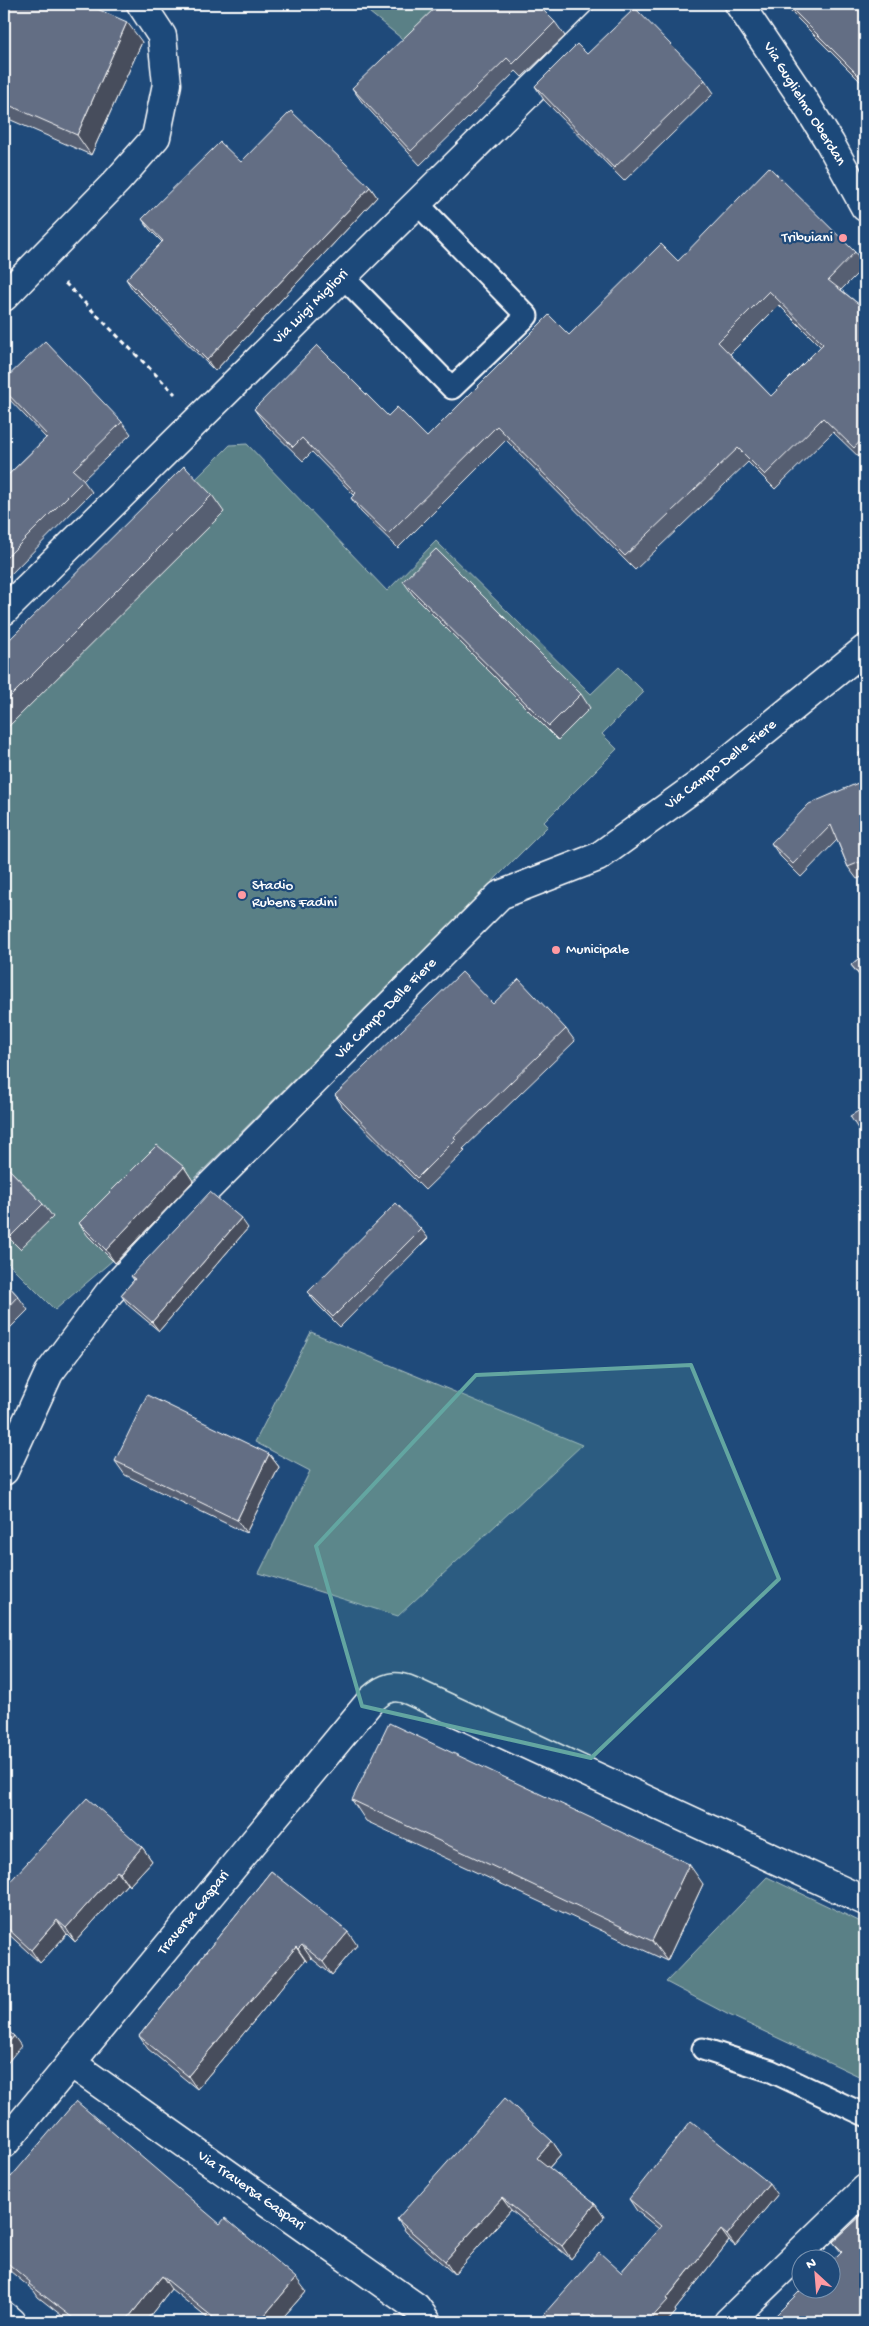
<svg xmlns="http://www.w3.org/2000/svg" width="869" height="2326" font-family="'Gochi Hand',sans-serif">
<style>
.green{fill:#5a8086;stroke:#acc0c2}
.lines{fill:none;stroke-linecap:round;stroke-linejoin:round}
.lane-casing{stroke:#fff;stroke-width:25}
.street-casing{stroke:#fff;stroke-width:31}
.secondary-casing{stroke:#fff;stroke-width:31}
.path{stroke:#fff;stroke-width:3;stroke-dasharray:5 4;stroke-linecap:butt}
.lane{stroke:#1f4a7a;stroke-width:21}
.street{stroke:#1f4a7a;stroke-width:28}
.secondary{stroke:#1f4a7a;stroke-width:28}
.wall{fill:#565f72;stroke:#fff;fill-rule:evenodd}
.shaded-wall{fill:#464d5c;stroke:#fff}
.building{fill:#646e84;stroke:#fff;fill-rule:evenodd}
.marked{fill:#63a6a1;fill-opacity:0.2;stroke:#63a6a1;stroke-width:4;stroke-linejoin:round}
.poi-dot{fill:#ff9aa2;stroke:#1f4a7a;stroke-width:2}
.labels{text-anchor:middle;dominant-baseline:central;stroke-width:4.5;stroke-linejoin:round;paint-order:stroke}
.street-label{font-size:15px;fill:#fff;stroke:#1f4a7a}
.poi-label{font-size:15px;fill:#fff;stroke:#1f4a7a;text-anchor:start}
</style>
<rect width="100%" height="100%" fill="#1f4a7a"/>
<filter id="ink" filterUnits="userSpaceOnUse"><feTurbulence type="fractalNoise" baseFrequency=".02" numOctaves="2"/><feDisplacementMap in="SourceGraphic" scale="10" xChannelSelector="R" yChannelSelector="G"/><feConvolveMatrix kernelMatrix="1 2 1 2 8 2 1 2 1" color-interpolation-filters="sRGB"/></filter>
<g filter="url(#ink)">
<g class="green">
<path d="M 359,4 L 454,4 L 411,46 Z"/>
<path d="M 247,444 L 387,591 L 436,541 L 591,694 L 619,667 L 644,692 L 602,734 L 617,749 L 544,822 L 548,826 L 113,1260 L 55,1310 L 4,1259 L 4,670 L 230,445 Z"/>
<path d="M 311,1332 L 582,1445 L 398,1616 L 259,1573 L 310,1471 L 255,1442 Z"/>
<path d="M 767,1877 L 865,1924 L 865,2079 L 727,2014 L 666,1982 Z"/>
</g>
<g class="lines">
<defs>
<g id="lane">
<path d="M 343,277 L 452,388 L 527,316 L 417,203"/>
<path d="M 703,2049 L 771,2071 L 865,2115"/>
</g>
<g id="street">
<path d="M 4,297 L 117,181 L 156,137 L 167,84 L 162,36 L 141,4"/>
<path d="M 4,1471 L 49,1373 L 109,1293 L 192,1204 L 500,895 L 598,857 L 698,785 L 865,649"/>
<path d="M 71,2063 L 416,2307 L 427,2322"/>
<path d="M 4,2144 L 372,1699 C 385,1687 395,1684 411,1691 L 865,1901"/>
<path d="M 4,2316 L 11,2322"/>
<path d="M 728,2322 L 865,2189"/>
</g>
<g id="secondary">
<path d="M 739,4 L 801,96 L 830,143 L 865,207"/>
<path d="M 4,611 L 619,4"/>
</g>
</defs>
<use href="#lane" class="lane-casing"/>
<use href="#street" class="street-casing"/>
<use href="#secondary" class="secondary-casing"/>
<path class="path" d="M 65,283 L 175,394"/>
<use href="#lane" class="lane"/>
<use href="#street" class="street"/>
<use href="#secondary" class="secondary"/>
</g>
<g class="wall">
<path d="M 4,4 L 142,42 L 91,155 L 4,117 Z"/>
<path d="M 785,4 L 865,4 L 865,86 L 790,11 Z"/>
<path d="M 555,22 L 565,36 L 522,77 L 516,71 L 420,165 L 362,102 L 352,88 Z"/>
<path d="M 587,54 L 705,80 L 714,93 L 624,181 L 544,100 L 535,86 Z"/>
<path d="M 241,162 L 370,187 L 377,197 L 215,371 L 133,290 L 126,279 L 162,242 L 150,230 L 142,219 Z"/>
<path d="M 855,252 L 865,266 L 841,290 L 865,309 L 865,460 L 864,462 L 833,432 L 775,489 L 748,462 L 635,570 L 506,440 L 398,548 L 361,512 L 351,498 L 354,495 L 312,452 L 303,461 L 264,423 L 254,409 L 388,416 L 427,437 L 569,335 L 678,261 ZM 779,305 L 821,347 L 771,396 L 730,354 Z"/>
<path d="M 4,380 L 122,422 L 131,434 L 83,480 L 92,492 L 4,581 L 4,479 L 46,438 L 7,397 L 4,392 Z"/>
<path d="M 212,495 L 224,512 L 4,731 L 4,645 Z"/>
<path d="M 403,581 L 581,694 L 590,708 L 558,740 L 413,595 Z"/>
<path d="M 865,780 L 865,876 L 857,879 L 848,867 L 837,840 L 801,877 L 780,856 L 771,843 Z"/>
<path d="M 865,953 L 865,983 L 851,965 Z"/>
<path d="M 493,1004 L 566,1029 L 575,1041 L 463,1149 L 465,1151 L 425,1190 L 343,1107 L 335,1095 Z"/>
<path d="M 4,1164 L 43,1204 L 53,1217 L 20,1249 L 4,1233 Z"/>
<path d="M 184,1167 L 193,1181 L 115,1263 L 88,1236 L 79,1223 Z"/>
<path d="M 248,1228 L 159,1331 L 128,1305 L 121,1295 L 134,1280 L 131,1276 Z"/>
<path d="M 421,1229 L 428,1238 L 340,1327 L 315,1302 L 308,1292 Z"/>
<path d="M 4,1281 L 18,1296 L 28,1310 L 4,1334 Z"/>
<path d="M 269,1454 L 279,1467 L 246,1533 L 125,1475 L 115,1461 Z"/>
<path d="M 352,1800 L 703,1884 L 667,1961 L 366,1821 Z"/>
<path d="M 142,1847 L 152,1861 L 129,1886 L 127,1884 L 75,1942 L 67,1934 L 40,1963 L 4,1930 L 4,1888 Z"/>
<path d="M 271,1871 L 357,1945 L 332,1975 L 311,1958 L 307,1962 L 305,1960 L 197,2089 L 148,2049 L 139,2036 Z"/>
<path d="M 552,2141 L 561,2154 L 549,2168 L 595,2204 L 604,2217 L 571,2259 L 511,2210 L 454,2274 L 406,2232 L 397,2219 Z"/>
<path d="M 4,2170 L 11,2177 L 220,2224 L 306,2291 L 279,2322 L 212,2322 L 171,2289 L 145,2322 L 70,2322 L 38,2297 L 34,2291 L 4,2266 Z"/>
<path d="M 777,2195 L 735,2246 L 729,2241 L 675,2310 L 676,2312 L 667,2322 L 537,2322 L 621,2272 L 659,2229 L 637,2211 L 629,2199 Z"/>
<path d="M 865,2212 L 865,2322 L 779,2322 L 775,2316 L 841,2252 L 833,2242 Z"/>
</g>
<g class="shaded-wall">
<path d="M 127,22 L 142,42 L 91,155 L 77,135 Z"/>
<path d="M 370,187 L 377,197 L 215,371 L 207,360 Z"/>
<path d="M 184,1167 L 193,1181 L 115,1263 L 106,1250 Z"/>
<path d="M 241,1218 L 248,1228 L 159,1331 L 152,1322 Z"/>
<path d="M 269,1454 L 279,1467 L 246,1533 L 237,1520 Z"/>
<path d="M 142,1847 L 152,1861 L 129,1886 L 120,1873 Z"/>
<path d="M 689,1864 L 703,1884 L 667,1961 L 652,1941 Z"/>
<path d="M 117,1871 L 127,1884 L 75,1942 L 66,1928 Z"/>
<path d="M 57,1920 L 67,1934 L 40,1963 L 31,1950 Z"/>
<path d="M 348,1932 L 357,1945 L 332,1975 L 323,1962 Z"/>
<path d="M 302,1945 L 311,1958 L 307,1962 L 298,1949 Z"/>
<path d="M 296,1947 L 305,1960 L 197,2089 L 188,2076 Z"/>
<path d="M 14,2036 L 21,2046 L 4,2067 L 4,2048 Z"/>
<path d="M 552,2141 L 561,2154 L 546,2171 L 537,2158 Z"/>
<path d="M 769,2183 L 777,2195 L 735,2246 L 727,2235 Z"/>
<path d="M 502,2198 L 511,2210 L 454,2274 L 445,2261 Z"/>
<path d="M 595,2204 L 604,2217 L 571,2259 L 562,2246 Z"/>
<path d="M 721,2230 L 729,2241 L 675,2310 L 676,2312 L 667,2322 L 648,2322 Z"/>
<path d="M 162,2276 L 171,2289 L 145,2322 L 125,2322 Z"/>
<path d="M 296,2278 L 306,2291 L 279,2322 L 259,2322 Z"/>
<path d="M 593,2314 L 598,2322 L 585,2322 Z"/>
</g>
<g class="building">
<path d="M 4,4 L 86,4 L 127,22 L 77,135 L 4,103 Z"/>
<path d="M 439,4 L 537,4 L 555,22 L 513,64 L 507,58 L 411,151 L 352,88 Z"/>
<path d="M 787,4 L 865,4 L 865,82 Z"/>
<path d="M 635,8 L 705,80 L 614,168 L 535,86 L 577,44 L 587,54 Z"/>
<path d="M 291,111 L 370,187 L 207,360 L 126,279 L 163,241 L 142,219 L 220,142 L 241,162 Z"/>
<path d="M 769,167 L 855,252 L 828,280 L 865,309 L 865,436 L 854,448 L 823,418 L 765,475 L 738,448 L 625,556 L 497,426 L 388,534 L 351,498 L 356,493 L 302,438 L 293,447 L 254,409 L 317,345 L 388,416 L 397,407 L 427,437 L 549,315 L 569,335 L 661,244 L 678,261 ZM 769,291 L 823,344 L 771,396 L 718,342 Z"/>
<path d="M 45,341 L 122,422 L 73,470 L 84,480 L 4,560 L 4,479 L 48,436 L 4,390 L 4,380 Z"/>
<path d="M 184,466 L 212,495 L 4,703 L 4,645 Z"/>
<path d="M 436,549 L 581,694 L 549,726 L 403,581 Z"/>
<path d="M 865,751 L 865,768 L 859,753 Z"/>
<path d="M 865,780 L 865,860 L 848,867 L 831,825 L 793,864 L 771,843 L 809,804 Z"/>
<path d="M 865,953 L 865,981 L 851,965 Z"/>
<path d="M 462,972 L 493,1004 L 519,979 L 566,1029 L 454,1137 L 456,1139 L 417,1178 L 335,1095 Z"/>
<path d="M 865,1107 L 865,1140 L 850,1116 Z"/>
<path d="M 157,1145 L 184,1167 L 106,1250 L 79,1223 Z"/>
<path d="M 4,1164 L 43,1204 L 11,1236 L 4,1229 Z"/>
<path d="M 210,1192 L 241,1218 L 152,1322 L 121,1295 L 135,1279 L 131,1276 Z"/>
<path d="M 396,1203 L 421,1229 L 333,1317 L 308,1292 Z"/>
<path d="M 4,1281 L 18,1296 L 4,1311 Z"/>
<path d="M 147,1395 L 269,1454 L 237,1520 L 115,1461 Z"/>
<path d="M 389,1723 L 689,1864 L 652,1941 L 352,1800 Z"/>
<path d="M 87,1798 L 142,1847 L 120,1873 L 117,1871 L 66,1928 L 57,1920 L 31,1950 L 4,1925 L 4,1888 Z"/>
<path d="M 271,1871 L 348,1932 L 323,1962 L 302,1945 L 298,1949 L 296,1947 L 188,2076 L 139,2036 Z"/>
<path d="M 4,2027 L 14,2036 L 4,2048 Z"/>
<path d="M 505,2098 L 552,2141 L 537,2158 L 595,2204 L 562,2246 L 502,2198 L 445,2261 L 397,2219 Z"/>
<path d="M 76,2101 L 220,2224 L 225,2218 L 296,2278 L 259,2322 L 219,2322 L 162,2276 L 125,2322 L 78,2322 L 29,2284 L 30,2282 L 4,2260 L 4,2170 L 11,2177 Z"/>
<path d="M 691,2121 L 769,2183 L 727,2235 L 721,2230 L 666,2299 L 668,2300 L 648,2322 L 602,2322 L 593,2314 L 585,2322 L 537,2322 L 599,2252 L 621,2272 L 661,2226 L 629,2199 Z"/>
<path d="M 865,2212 L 865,2322 L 781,2322 L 775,2316 L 803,2288 L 832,2288 L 832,2261 L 842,2251 L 833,2242 Z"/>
</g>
</g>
<path class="marked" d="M 691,1365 L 779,1579 L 591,1758 L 362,1706 L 316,1546 L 476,1375 Z"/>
<g class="poi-dot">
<circle cx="843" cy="238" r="5"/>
<circle cx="242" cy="895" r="5"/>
<circle cx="556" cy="950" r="5"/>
</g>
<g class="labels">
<g class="street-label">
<text transform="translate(804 104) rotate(58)">Via Guglielmo Oberdan</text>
<text transform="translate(311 307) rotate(-45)">Via Luigi Migliori</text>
<text transform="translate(721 765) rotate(-38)">Via Campo Delle Fiere</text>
<text transform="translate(386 1009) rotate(-45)">Via Campo Delle Fiere</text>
<text transform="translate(194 1913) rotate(-51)">Traversa Gaspari</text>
<text transform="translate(251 2191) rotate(35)">Via Traversa Gaspari</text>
</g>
<g class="poi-label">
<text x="833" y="238" text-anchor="end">Tribuiani</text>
<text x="252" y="886">Stadio<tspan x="252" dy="17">Rubens Fadini</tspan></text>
<text x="566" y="950">Municipale</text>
</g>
</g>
<rect width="869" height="2326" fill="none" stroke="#1f4a7a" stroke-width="20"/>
<rect x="10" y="10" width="849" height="2306" fill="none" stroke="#fff" stroke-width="2" filter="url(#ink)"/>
<g transform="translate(816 2274) rotate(334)"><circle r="24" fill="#1f4a7a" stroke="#7992af"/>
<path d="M0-4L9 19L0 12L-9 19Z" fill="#ff9aa2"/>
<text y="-8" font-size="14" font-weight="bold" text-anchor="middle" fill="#ffffff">N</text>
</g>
</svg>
